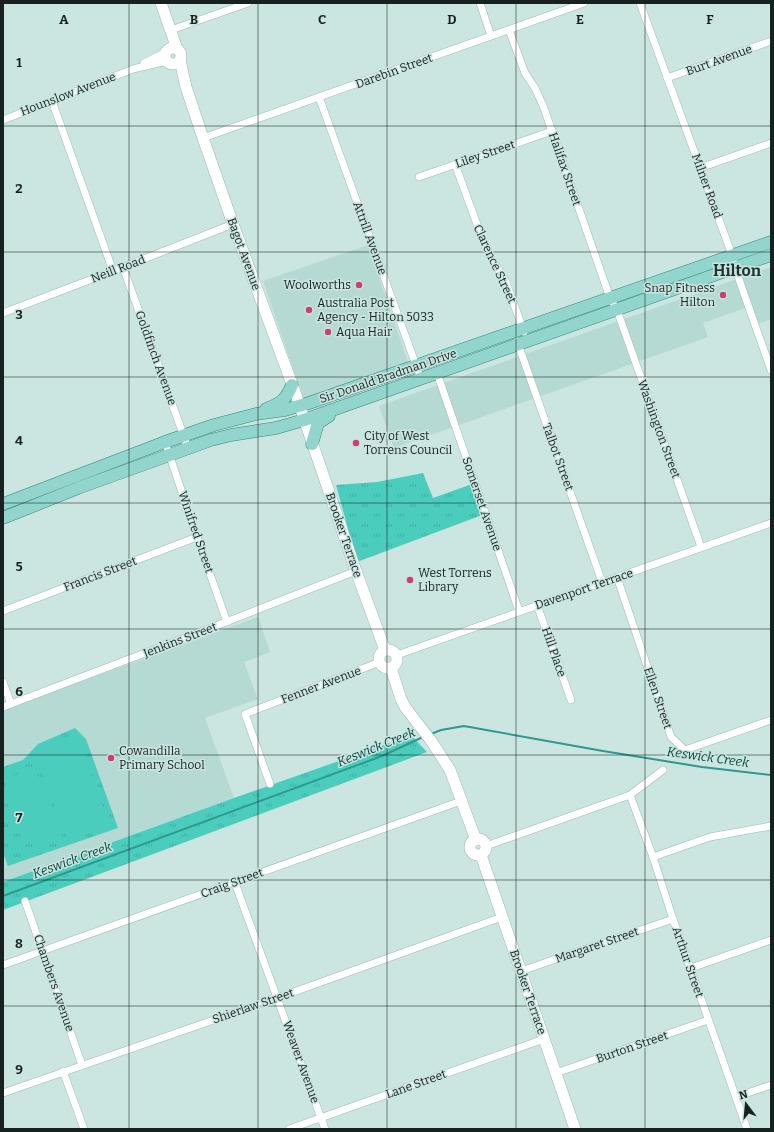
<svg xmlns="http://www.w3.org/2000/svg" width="774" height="1132" font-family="Bitter,serif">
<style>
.built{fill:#b5d9d3}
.grass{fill:url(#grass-tufts)}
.pitch{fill:#4bcdbd}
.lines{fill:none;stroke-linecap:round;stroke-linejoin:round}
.stream{stroke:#2e998c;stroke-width:2}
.street-casing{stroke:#9db8b3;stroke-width:8}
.secondary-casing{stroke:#9db8b3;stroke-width:12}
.primary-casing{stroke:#36847a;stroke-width:13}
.street{stroke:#fff;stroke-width:7}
.secondary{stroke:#fff;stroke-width:11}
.primary{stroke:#91d5cd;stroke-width:12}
.grid{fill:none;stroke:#17211f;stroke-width:1;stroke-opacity:0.55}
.poi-dot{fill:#cc3f72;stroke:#cbe6e1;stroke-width:1.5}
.labels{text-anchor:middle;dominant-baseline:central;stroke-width:3;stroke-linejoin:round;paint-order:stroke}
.street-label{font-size:12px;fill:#17211f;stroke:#cbe6e1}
.poi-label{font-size:12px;fill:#17211f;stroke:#cbe6e1;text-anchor:start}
.water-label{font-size:13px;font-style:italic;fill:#003f39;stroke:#cbe6e1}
.district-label{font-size:16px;font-weight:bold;fill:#1c3330;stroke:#cbe6e1}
.grid-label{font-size:13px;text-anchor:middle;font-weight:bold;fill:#17211f;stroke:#cbe6e1;stroke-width:3;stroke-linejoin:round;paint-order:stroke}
</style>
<defs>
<pattern id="grass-tufts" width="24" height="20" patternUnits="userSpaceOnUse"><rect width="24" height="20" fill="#4bcdbd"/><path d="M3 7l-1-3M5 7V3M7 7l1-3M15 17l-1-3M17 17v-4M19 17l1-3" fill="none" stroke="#41b0a2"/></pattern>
</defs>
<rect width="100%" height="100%" fill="#cbe6e1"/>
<g class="built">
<path d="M 368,245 L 409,365 L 304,401 L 263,281 Z"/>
<path d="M 771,267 L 771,319 L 755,325 L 748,307 L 703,323 L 708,337 L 394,448 L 379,406 Z"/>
<path d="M 258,617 L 270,652 L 244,662 L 258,699 L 205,718 L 234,798 L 3,882 L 3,710 Z"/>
</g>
<g class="grass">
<path d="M 423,473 L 433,498 L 475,483 L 485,514 L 357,562 L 336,485 L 377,482 Z"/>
<path d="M 75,728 L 86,739 L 118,828 L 8,866 L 3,853 L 3,767 L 23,760 L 38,744 Z"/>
<path d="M 406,730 L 427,752 L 3,910 L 3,882 L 234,798 L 401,739 Z"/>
</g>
<g class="pitch">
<path d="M 76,734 L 110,826 L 68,841 L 34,749 Z"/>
<path d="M 31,772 L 41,778 L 60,828 L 55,841 C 41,848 35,846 22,839 L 4,793 C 6,777 15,773 31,772 Z"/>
</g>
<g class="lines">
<g class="stream">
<path d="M 431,734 L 441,730 L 464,726 L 603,751 L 702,767 L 771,775"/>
<path d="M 3,896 L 382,756 L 423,737"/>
</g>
<defs>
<g id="street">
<path d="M 480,3 L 491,36"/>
<path d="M 640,3 L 732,255 L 735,268 L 771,370"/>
<path d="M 171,30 L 248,3"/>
<path d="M 509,30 L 525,73 L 535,88 L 544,108 L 610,298 L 617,310 L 701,547"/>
<path d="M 144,63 L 166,52"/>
<path d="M 667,78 L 771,41"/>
<path d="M 319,97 L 421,379"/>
<path d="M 52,101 L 113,271"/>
<path d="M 3,120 L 133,69 L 167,61"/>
<path d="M 203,138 L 584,3"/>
<path d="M 455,164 L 486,249 L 506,282 L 524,332"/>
<path d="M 700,168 L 771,143"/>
<path d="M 419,177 L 552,131"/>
<path d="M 123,267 L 188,448"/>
<path d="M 3,313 L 113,271 L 233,224"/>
<path d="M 517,341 L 602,582"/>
<path d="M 437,373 L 519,611"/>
<path d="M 165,442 L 197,537 L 227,622"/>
<path d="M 617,577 L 671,737 L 685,750 L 771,720"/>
<path d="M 537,605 L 571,700"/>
<path d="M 3,611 L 197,537"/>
<path d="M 397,655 L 771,523"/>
<path d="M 3,682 L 11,704"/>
<path d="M 3,707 L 208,629 L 356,571"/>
<path d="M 270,784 L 245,714 L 380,662"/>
<path d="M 630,795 L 663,770"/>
<path d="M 486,846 L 630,795 L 653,857 L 673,919 L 747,1129"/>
<path d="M 653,857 L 710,837 L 771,826"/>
<path d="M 235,883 L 325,1129"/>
<path d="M 25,901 L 82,1065"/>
<path d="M 3,965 L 461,801"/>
<path d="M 691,968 L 771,940"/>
<path d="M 521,971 L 673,919"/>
<path d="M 63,1071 L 84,1129"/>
<path d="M 556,1073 L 708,1020"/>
<path d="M 3,1093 L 277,998 L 502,917"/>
<path d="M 736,1097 L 771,1085"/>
<path d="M 289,1129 L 544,1039"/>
</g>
<g id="secondary">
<path d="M 161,3 L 177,49"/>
<circle cx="173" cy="56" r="8"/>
<path d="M 180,60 L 186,87 L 203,138 L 233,224 L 296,395 L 356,571 L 385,650"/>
<circle cx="388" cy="659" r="9"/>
<path d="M 391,668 L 401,699 L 405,707 L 432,742 L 450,770 L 476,840"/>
<circle cx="478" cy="847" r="8"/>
<path d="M 481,855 L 575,1129"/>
</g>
<g id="primary">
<path d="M 266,409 C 281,403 286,400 292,385"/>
<path d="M 312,444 L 318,423 L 329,416"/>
<path d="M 3,504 L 165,442 L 214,425 L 256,414 L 285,410 L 309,403 L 771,242"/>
<path d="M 3,518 L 78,488 L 211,440 L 231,435 L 276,428 L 304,420 L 771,255"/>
</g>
</defs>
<use href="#street" class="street-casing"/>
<use href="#secondary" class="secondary-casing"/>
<use href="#primary" class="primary-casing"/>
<use href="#street" class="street"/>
<use href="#secondary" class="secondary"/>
<use href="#primary" class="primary"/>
</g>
<path class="grid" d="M 129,3 L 129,1129M 258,3 L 258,1129M 387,3 L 387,1129M 516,3 L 516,1129M 645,3 L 645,1129M 3,126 L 771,126M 3,252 L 771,252M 3,377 L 771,377M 3,503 L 771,503M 3,629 L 771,629M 3,755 L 771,755M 3,880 L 771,880M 3,1006 L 771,1006"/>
<g class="poi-dot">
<circle cx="359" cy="285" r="4"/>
<circle cx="723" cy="295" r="4"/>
<circle cx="309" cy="310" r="4"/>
<circle cx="328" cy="332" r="4"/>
<circle cx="356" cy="443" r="4"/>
<circle cx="410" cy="580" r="4"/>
<circle cx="111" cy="758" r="4"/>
</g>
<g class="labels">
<g class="street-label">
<text transform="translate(719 60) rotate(-20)">Burt Avenue</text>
<text transform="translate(394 71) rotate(-20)">Darebin Street</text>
<text transform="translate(68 94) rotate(-21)">Hounslow Avenue</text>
<text transform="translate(485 154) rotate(-19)">Liley Street</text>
<text transform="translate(565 169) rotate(71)">Halifax Street</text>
<text transform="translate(707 186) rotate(70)">Milner Road</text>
<text transform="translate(370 238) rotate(70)">Attrill Avenue</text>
<text transform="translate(244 254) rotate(70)">Bagot Avenue</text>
<text transform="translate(495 264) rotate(65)">Clarence Street</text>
<text transform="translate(118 269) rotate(-21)">Neill Road</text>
<text transform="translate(156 358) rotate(70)">Goldfinch Avenue</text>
<text transform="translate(388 376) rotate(-19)">Sir Donald Bradman Drive</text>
<text transform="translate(659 429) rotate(70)">Washington Street</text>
<text transform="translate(558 457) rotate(70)">Talbot Street</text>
<text transform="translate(482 504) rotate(71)">Somerset Avenue</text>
<text transform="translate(196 532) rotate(71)">Winifred Street</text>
<text transform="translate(344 535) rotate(71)">Brooker Terrace</text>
<text transform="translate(100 574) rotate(-21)">Francis Street</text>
<text transform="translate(584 589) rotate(-19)">Davenport Terrace</text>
<text transform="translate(180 640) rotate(-21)">Jenkins Street</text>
<text transform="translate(554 652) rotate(71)">Hill Place</text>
<text transform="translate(321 685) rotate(-21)">Fenner Avenue</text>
<text transform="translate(658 698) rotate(71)">Ellen Street</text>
<text transform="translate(232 883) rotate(-20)">Craig Street</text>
<text transform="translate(597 945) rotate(-19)">Margaret Street</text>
<text transform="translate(688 962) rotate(71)">Arthur Street</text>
<text transform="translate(54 983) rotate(71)">Chambers Avenue</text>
<text transform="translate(528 992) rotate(71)">Brooker Terrace</text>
<text transform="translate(253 1006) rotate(-19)">Shierlaw Street</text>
<text transform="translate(632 1047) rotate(-19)">Burton Street</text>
<text transform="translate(301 1062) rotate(70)">Weaver Avenue</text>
<text transform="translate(416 1084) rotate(-20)">Lane Street</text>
</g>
<g class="poi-label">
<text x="351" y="285" text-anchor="end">Woolworths</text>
<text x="715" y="288" text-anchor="end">Snap Fitness<tspan x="715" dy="14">Hilton</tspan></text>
<text x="317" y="303">Australia Post<tspan x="317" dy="14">Agency - Hilton 5033</tspan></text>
<text x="336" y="332">Aqua Hair</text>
<text x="364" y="436">City of West<tspan x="364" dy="14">Torrens Council</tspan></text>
<text x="418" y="573">West Torrens<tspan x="418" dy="14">Library</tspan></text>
<text x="119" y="751">Cowandilla<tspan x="119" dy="14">Primary School</tspan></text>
</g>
<g class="water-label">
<text transform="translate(376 747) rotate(-22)">Keswick Creek</text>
<text transform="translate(708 757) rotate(8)">Keswick Creek</text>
<text transform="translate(72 860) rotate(-20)">Keswick Creek</text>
</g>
<g class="district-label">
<text x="737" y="270">Hilton</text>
</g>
</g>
<g class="grid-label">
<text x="64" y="24">A</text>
<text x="194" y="24">B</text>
<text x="322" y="24">C</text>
<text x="452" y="24">D</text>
<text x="580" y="24">E</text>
<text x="710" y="24">F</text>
<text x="19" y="67">1</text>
<text x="19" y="193">2</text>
<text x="19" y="319">3</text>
<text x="19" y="445">4</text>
<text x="19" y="571">5</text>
<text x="19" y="696">6</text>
<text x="19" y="822">7</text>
<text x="19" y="948">8</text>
<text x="19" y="1074">9</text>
</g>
<rect width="774" height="1132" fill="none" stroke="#17211f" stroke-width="8"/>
<g transform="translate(746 1104) rotate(344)" stroke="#cbe6e1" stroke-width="3" paint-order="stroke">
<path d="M0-3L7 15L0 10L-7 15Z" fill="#17211f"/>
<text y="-6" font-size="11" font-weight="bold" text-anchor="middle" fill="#17211f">N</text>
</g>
</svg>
